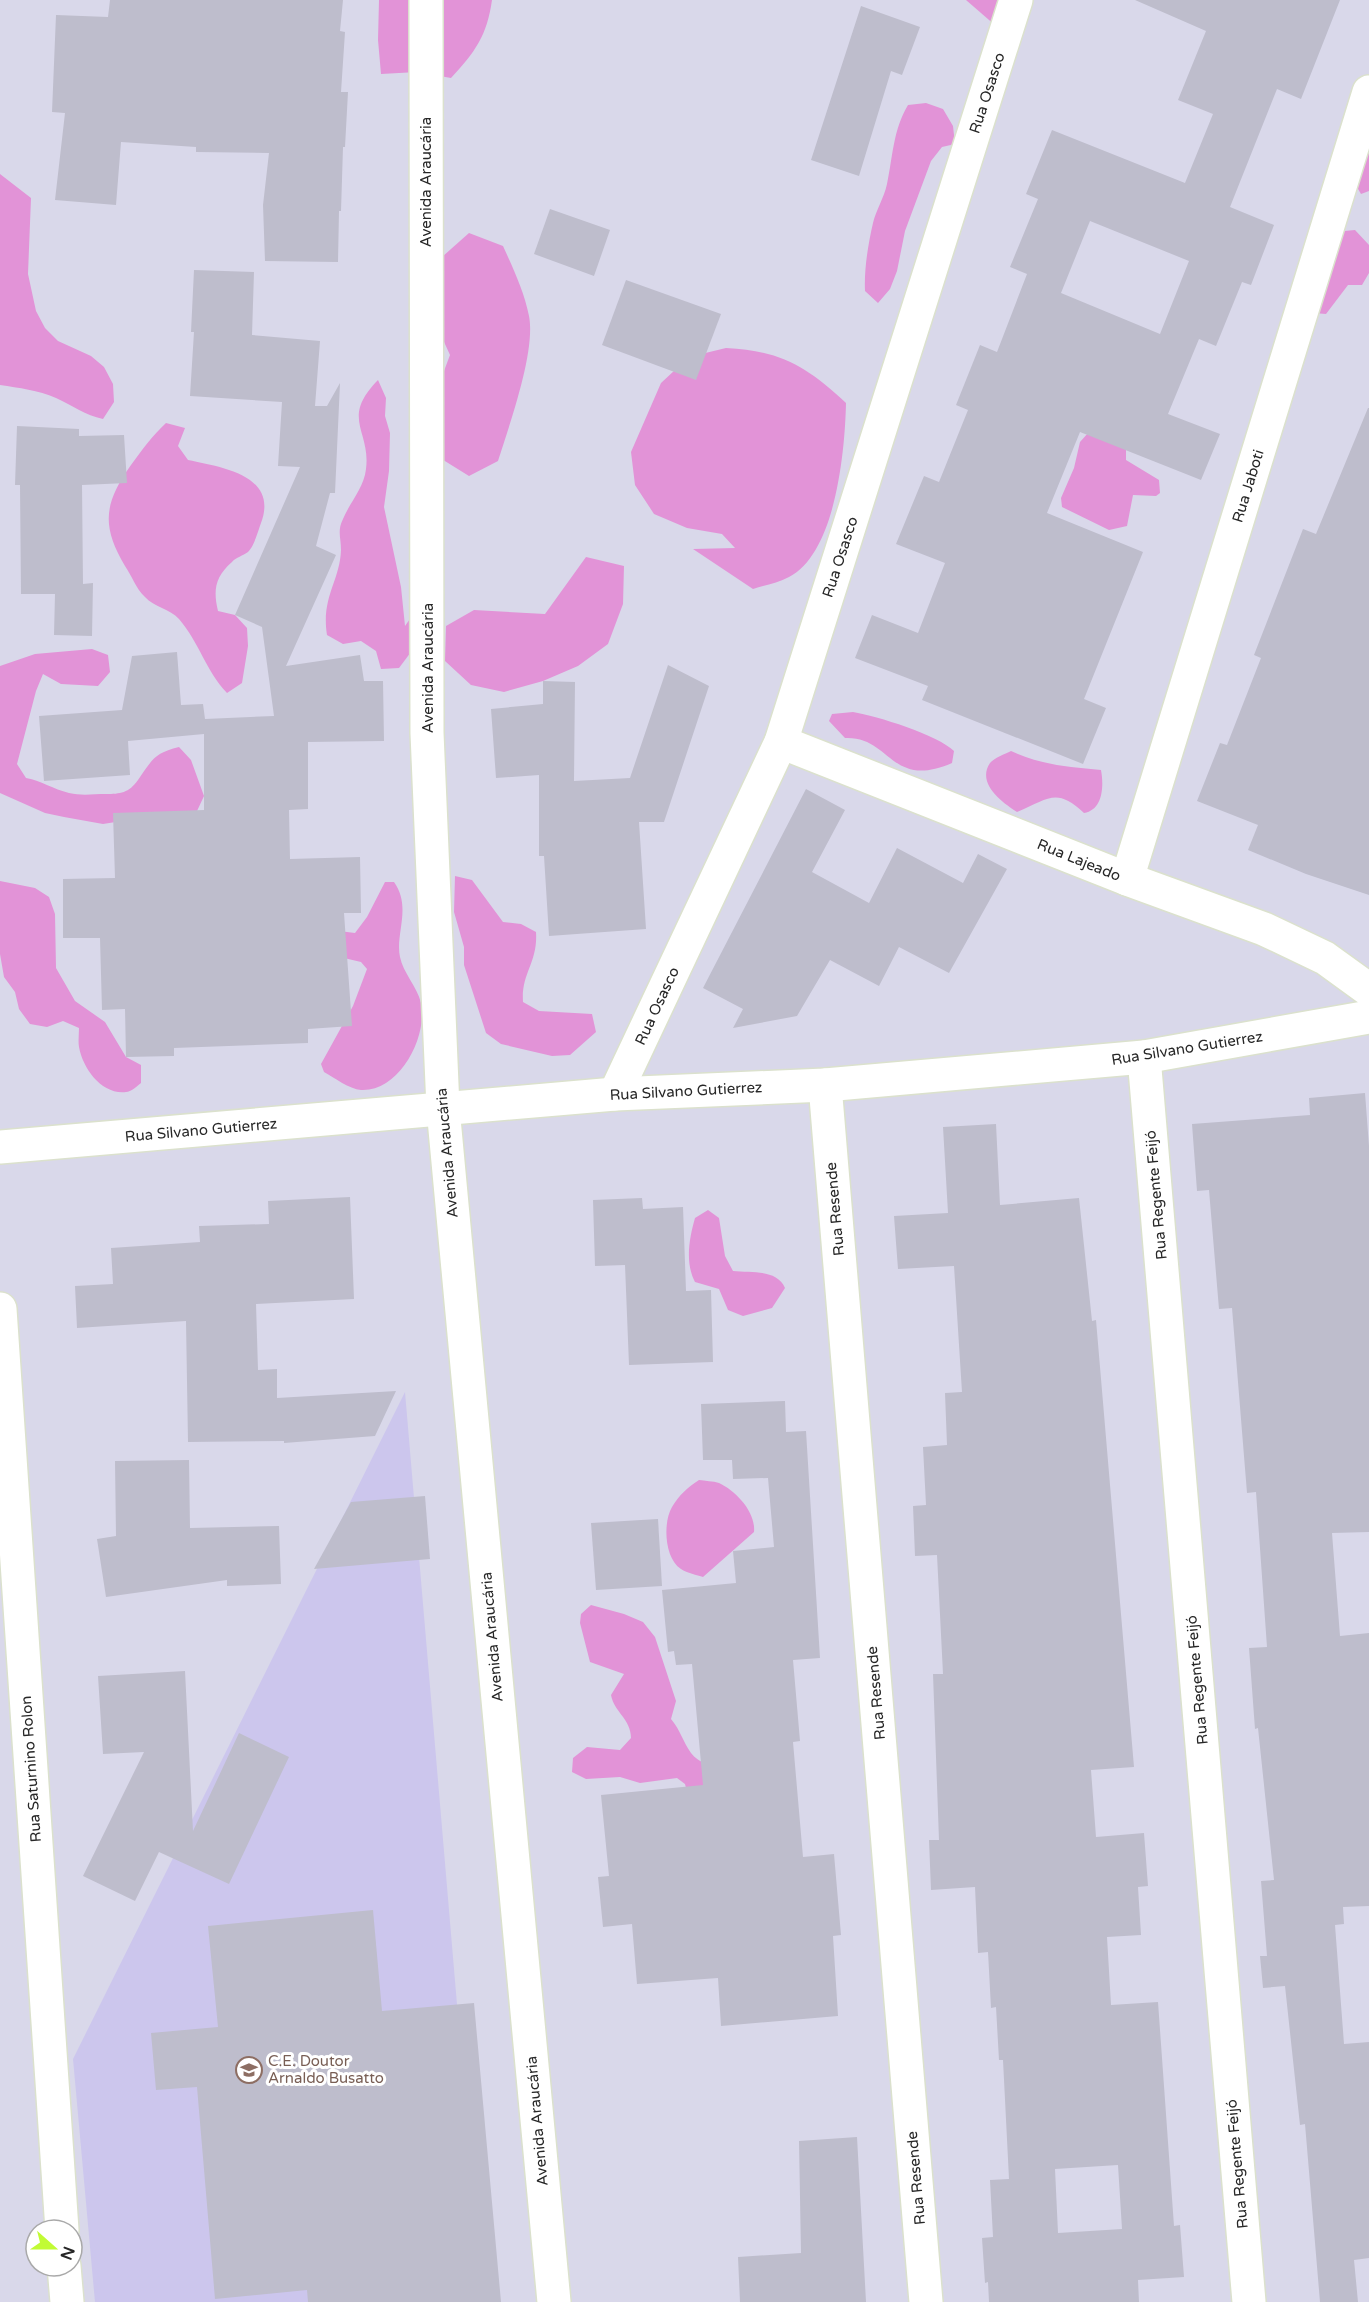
<svg xmlns="http://www.w3.org/2000/svg" width="1369" height="2302" font-family="'Varela Round',sans-serif">
<style>
.education{fill:#ccc6ed}
.green{fill:#e293d7}
.building{fill:#bebdcc;fill-rule:evenodd}
.lines{fill:none;stroke-linecap:round;stroke-linejoin:round}
.minor-casing{stroke:#dbe1cd;stroke-width:36}
.minor{stroke:#fff;stroke-width:33}
.labels{text-anchor:middle;dominant-baseline:central;stroke-width:6;stroke-linejoin:round;paint-order:stroke}
.street-label{font-size:15px;fill:#272727;stroke:#fff}
.education-label{font-size:15px;fill:#785e54;stroke:#fff;text-anchor:start}
</style>
<rect width="100%" height="100%" fill="#d9d8ea"/>
<path class="education" d="M 405,1392 L 472,2181 L 490,2302 L 95,2302 L 73,2059 Z"/>
<g class="green">
<path d="M 379,0 L 492,0 C 487,36 475,52 451,78 L 417,72 L 381,74 L 378,40 Z"/>
<path d="M 966,0 L 1012,0 L 996,26 Z"/>
<path d="M 926,103 L 943,109 L 953,126 L 955,144 L 942,147 L 931,161 L 905,231 L 897,271 L 890,289 L 878,303 L 865,291 C 864,269 868,245 873,223 C 876,210 884,198 887,184 C 893,156 893,130 908,105 Z"/>
<path d="M 1369,115 L 1369,191 L 1361,194 L 1350,175 Z"/>
<path d="M 0,174 L 31,198 L 28,274 L 36,311 L 45,328 L 58,341 L 91,356 L 104,367 L 113,384 L 114,402 L 103,419 C 85,415 73,406 56,398 C 38,390 19,388 0,385 Z"/>
<path d="M 1355,230 L 1369,245 L 1369,273 L 1362,285 L 1348,285 L 1326,314 L 1314,313 L 1334,232 Z"/>
<path d="M 469,233 L 503,246 C 513,268 524,291 529,316 C 536,351 509,426 498,461 L 469,476 L 440,458 L 438,387 L 450,355 L 435,322 L 442,257 Z"/>
<path d="M 726,348 C 781,351 806,366 846,403 C 845,450 836,553 789,577 C 778,583 765,585 753,589 L 693,549 L 735,548 L 722,534 L 687,528 L 654,514 L 635,485 L 631,452 L 661,383 L 689,357 Z"/>
<path d="M 378,380 L 386,398 L 385,416 L 390,433 L 389,471 L 384,507 L 401,587 L 405,626 L 412,616 L 411,652 L 399,668 L 381,669 L 376,651 L 361,641 L 343,644 L 327,635 C 321,597 340,581 341,550 C 341,537 337,531 343,519 C 350,502 364,488 366,469 C 371,430 340,419 378,380 Z"/>
<path d="M 1098,422 L 1126,445 L 1126,460 L 1159,480 L 1160,493 L 1156,496 L 1133,495 L 1127,526 L 1109,530 L 1062,507 L 1061,498 L 1074,468 L 1080,442 Z"/>
<path d="M 166,423 L 185,428 L 178,446 L 188,460 C 221,467 279,475 261,523 C 258,531 254,547 248,552 C 243,556 236,557 232,562 C 215,577 213,590 218,611 L 235,615 L 247,628 L 248,646 L 242,683 L 227,693 C 206,671 199,642 179,619 C 170,609 154,607 145,597 C 136,589 132,576 125,566 C 101,526 104,503 131,465 C 142,450 152,436 166,423 Z"/>
<path d="M 586,557 L 624,566 L 623,604 L 608,644 L 578,666 L 543,681 L 504,692 L 471,685 L 445,661 L 446,626 L 474,610 L 545,614 Z"/>
<path d="M 92,649 L 108,655 L 110,672 L 98,686 L 61,684 L 43,674 L 36,691 L 17,764 L 26,778 C 42,781 53,789 69,793 C 82,796 93,794 106,794 C 120,794 129,793 138,780 C 152,760 154,753 179,747 L 191,760 L 204,796 L 190,826 L 122,821 L 103,824 L 64,817 L 45,813 L 0,793 L 0,666 L 35,654 Z"/>
<path d="M 853,712 C 877,716 938,735 954,751 L 952,763 C 890,790 891,736 845,738 L 829,721 L 832,714 Z"/>
<path d="M 1011,751 C 1041,765 1069,767 1101,770 C 1104,786 1103,810 1084,813 C 1056,787 1049,799 1017,812 C 1003,803 976,784 990,763 C 994,758 1005,754 1011,751 Z"/>
<path d="M 455,876 L 472,880 L 503,922 L 521,924 L 536,932 C 538,963 521,973 523,1002 L 539,1011 L 592,1014 L 596,1032 L 570,1055 L 552,1056 L 501,1044 L 486,1033 L 464,965 L 464,947 L 454,912 Z"/>
<path d="M 0,881 L 35,888 L 49,897 L 55,914 L 56,968 L 75,1001 L 105,1022 L 126,1057 L 141,1065 L 141,1083 C 137,1086 131,1092 126,1092 C 102,1095 83,1069 79,1047 C 78,1041 79,1034 79,1028 L 63,1021 L 47,1027 L 30,1024 L 19,1009 L 15,992 L 4,977 L 0,954 Z"/>
<path d="M 385,882 L 394,882 C 412,907 395,934 400,957 C 403,973 417,986 421,1003 C 428,1036 400,1092 361,1090 C 349,1089 335,1078 324,1072 L 321,1064 L 353,1006 L 367,969 L 361,962 L 344,958 L 339,931 L 355,933 L 367,917 Z"/>
<path d="M 708,1210 L 719,1218 L 725,1256 L 733,1271 C 751,1273 777,1269 785,1288 L 772,1308 L 743,1316 L 728,1310 L 719,1289 L 695,1282 C 685,1263 689,1239 695,1218 Z"/>
<path d="M 699,1480 C 705,1481 713,1481 719,1483 C 736,1491 756,1512 754,1532 L 703,1577 C 697,1575 687,1573 681,1569 C 664,1558 663,1522 672,1507 C 679,1495 688,1487 699,1480 Z"/>
<path d="M 591,1605 L 624,1614 L 643,1622 L 655,1637 L 676,1701 L 671,1719 C 681,1731 683,1742 691,1753 C 698,1763 715,1767 725,1773 L 689,1799 L 685,1784 L 677,1778 L 640,1783 L 620,1777 L 586,1779 L 572,1772 L 573,1758 L 587,1747 L 620,1750 L 631,1738 C 631,1719 614,1712 611,1695 L 624,1674 L 590,1662 L 580,1623 L 581,1614 Z"/>
</g>
<g class="building">
<path d="M 110,0 L 343,0 L 340,31 L 345,32 L 341,92 L 348,92 L 345,147 L 343,147 L 341,211 L 339,211 L 338,262 L 265,261 L 263,205 L 269,153 L 196,152 L 196,147 L 121,142 L 116,205 L 55,200 L 65,113 L 52,112 L 56,15 L 108,17 Z"/>
<path d="M 1135,0 L 1340,0 L 1301,99 L 1277,89 L 1230,207 L 1274,225 L 1251,285 L 1242,282 L 1216,346 L 1199,339 L 1168,414 L 1220,434 L 1201,480 L 1080,432 L 1047,513 L 1143,552 L 1084,699 L 1106,708 L 1083,764 L 922,700 L 928,686 L 855,658 L 872,615 L 918,633 L 945,563 L 896,544 L 924,476 L 939,482 L 968,410 L 956,405 L 980,345 L 997,352 L 1027,274 L 1010,267 L 1038,199 L 1026,194 L 1052,130 L 1185,183 L 1213,114 L 1178,100 L 1206,31 ZM 1090,221 L 1189,261 L 1160,334 L 1061,293 Z"/>
<path d="M 861,6 L 920,27 L 902,75 L 891,71 L 859,176 L 811,160 Z"/>
<path d="M 550,209 L 610,230 L 594,276 L 534,254 Z"/>
<path d="M 194,270 L 254,272 L 252,335 L 320,341 L 315,406 L 327,406 L 340,383 L 335,493 L 330,493 L 316,546 L 336,555 L 286,666 L 360,655 L 364,681 L 383,681 L 384,741 L 308,742 L 308,809 L 289,810 L 290,859 L 360,857 L 361,913 L 344,913 L 352,1026 L 308,1029 L 308,1043 L 174,1048 L 174,1056 L 126,1057 L 125,1009 L 102,1010 L 100,938 L 63,938 L 63,879 L 115,878 L 113,813 L 204,810 L 204,734 L 128,741 L 130,775 L 44,781 L 39,716 L 122,710 L 132,656 L 177,652 L 181,705 L 203,704 L 205,719 L 274,716 L 262,627 L 235,615 L 300,467 L 278,466 L 282,402 L 190,396 L 194,332 L 191,332 Z"/>
<path d="M 626,280 L 721,314 L 696,380 L 602,345 Z"/>
<path d="M 1368,408 L 1369,408 L 1369,895 L 1306,874 L 1248,850 L 1258,825 L 1197,801 L 1220,743 L 1227,745 L 1261,658 L 1254,655 L 1303,529 L 1316,534 Z"/>
<path d="M 17,426 L 79,429 L 79,436 L 124,435 L 127,483 L 82,485 L 83,584 L 93,583 L 92,636 L 54,635 L 55,594 L 21,594 L 20,485 L 15,485 Z"/>
<path d="M 668,665 L 709,686 L 664,822 L 639,822 L 646,929 L 549,936 L 544,856 L 539,856 L 539,775 L 496,778 L 491,709 L 543,704 L 543,681 L 575,682 L 574,781 L 630,778 Z"/>
<path d="M 806,789 L 845,810 L 812,872 L 869,903 L 897,848 L 963,883 L 978,854 L 1007,869 L 949,973 L 899,947 L 879,986 L 830,960 L 797,1016 L 733,1028 L 743,1009 L 703,988 Z"/>
<path d="M 1365,1093 L 1369,1146 L 1369,1532 L 1332,1533 L 1340,1636 L 1369,1633 L 1369,1906 L 1343,1907 L 1344,1924 L 1335,1925 L 1344,2044 L 1369,2042 L 1369,2258 L 1354,2260 L 1358,2302 L 1320,2302 L 1305,2124 L 1300,2125 L 1285,1986 L 1263,1988 L 1260,1956 L 1267,1956 L 1261,1881 L 1274,1880 L 1258,1728 L 1255,1729 L 1249,1648 L 1267,1647 L 1256,1492 L 1247,1493 L 1232,1308 L 1219,1309 L 1209,1190 L 1197,1191 L 1192,1124 L 1310,1115 L 1309,1098 Z"/>
<path d="M 996,1124 L 1000,1205 L 1079,1198 L 1092,1321 L 1096,1320 L 1134,1767 L 1091,1770 L 1096,1837 L 1144,1833 L 1148,1886 L 1138,1887 L 1141,1935 L 1107,1937 L 1111,2005 L 1158,2002 L 1174,2226 L 1180,2225 L 1184,2277 L 1138,2280 L 1139,2302 L 989,2302 L 988,2282 L 985,2283 L 982,2238 L 993,2237 L 990,2180 L 1009,2179 L 1003,2060 L 999,2060 L 996,2007 L 991,2008 L 988,1952 L 978,1953 L 975,1887 L 931,1890 L 929,1840 L 939,1840 L 933,1674 L 943,1674 L 937,1555 L 915,1556 L 913,1506 L 926,1505 L 923,1447 L 947,1445 L 945,1393 L 962,1392 L 954,1266 L 898,1269 L 894,1216 L 948,1213 L 943,1127 ZM 1118,2165 L 1122,2229 L 1058,2233 L 1055,2169 Z"/>
<path d="M 350,1197 L 354,1299 L 256,1304 L 258,1370 L 277,1369 L 277,1398 L 396,1391 L 375,1436 L 284,1443 L 284,1441 L 188,1442 L 186,1321 L 77,1328 L 75,1286 L 113,1284 L 111,1248 L 200,1242 L 199,1226 L 269,1224 L 268,1201 Z"/>
<path d="M 642,1198 L 643,1209 L 683,1207 L 686,1291 L 711,1290 L 713,1362 L 629,1365 L 625,1265 L 595,1266 L 593,1200 Z"/>
<path d="M 785,1401 L 786,1432 L 806,1431 L 820,1658 L 793,1660 L 800,1741 L 793,1742 L 803,1857 L 834,1854 L 841,1935 L 833,1936 L 838,2016 L 721,2026 L 718,1978 L 637,1984 L 632,1924 L 603,1927 L 598,1877 L 609,1876 L 601,1795 L 703,1785 L 692,1664 L 676,1665 L 674,1651 L 668,1652 L 662,1590 L 736,1583 L 733,1551 L 774,1547 L 768,1478 L 733,1479 L 732,1460 L 703,1460 L 701,1404 Z"/>
<path d="M 189,1460 L 190,1528 L 279,1526 L 281,1584 L 227,1586 L 227,1580 L 106,1597 L 97,1539 L 116,1536 L 115,1461 Z"/>
<path d="M 425,1496 L 430,1559 L 314,1569 L 351,1502 Z"/>
<path d="M 658,1519 L 662,1586 L 596,1590 L 591,1523 Z"/>
<path d="M 185,1671 L 193,1831 L 239,1733 L 289,1757 L 229,1884 L 159,1852 L 135,1901 L 83,1876 L 144,1752 L 103,1754 L 98,1676 Z"/>
<path d="M 373,1910 L 382,2011 L 474,2003 L 501,2302 L 308,2302 L 307,2290 L 215,2299 L 197,2087 L 156,2090 L 151,2033 L 218,2027 L 208,1926 Z"/>
<path d="M 857,2137 L 866,2302 L 740,2302 L 738,2257 L 801,2253 L 799,2141 Z"/>
</g>
<g class="lines">
<defs>
<g id="minor">
<path d="M 426,0 L 427,733 L 443,1108 L 554,2302"/>
<path d="M 781,742 L 1127,879 L 1264,929 L 1325,958 L 1369,990"/>
<path d="M 1127,879 L 1369,92"/>
<path d="M 1144,1057 L 1249,2302"/>
<path d="M 825,1085 L 926,2302"/>
<path d="M 615,1094 L 781,742 L 1016,0"/>
<path d="M 0,1147 L 615,1094 L 825,1085 L 1144,1057 L 1369,1017"/>
<path d="M 0,1309 L 62,2230"/>
<path d="M 64,2266 L 67,2302"/>
</g>
</defs>
<use href="#minor" class="minor-casing"/>
<use href="#minor" class="minor"/>
</g>
<defs>
<symbol id="school-ring" viewBox="-11 -11 22 22"><circle r="9.5" fill="#fff" stroke="#8d6e63" stroke-width="1.5"/><path d="M0-5L7-2L0 1L-7-2ZM-4 1L0 2.5L4 1V4Q0 6-4 4Z" fill="#8d6e63"/></symbol>
</defs>
<g fill-rule="evenodd">
<use href="#school-ring" x="234" y="2055" width="30" height="30"/>
</g>
<g class="labels">
<g class="street-label">
<text transform="translate(987 93) rotate(-72)">Rua Osasco</text>
<text transform="translate(426 182) rotate(-90)">Avenida Araucária</text>
<text transform="translate(1248 486) rotate(-73)">Rua Jaboti</text>
<text transform="translate(840 557) rotate(-72)">Rua Osasco</text>
<text transform="translate(428 668) rotate(-90)">Avenida Araucária</text>
<text transform="translate(1079 860) rotate(22)">Rua Lajeado</text>
<text transform="translate(657 1006) rotate(-65)">Rua Osasco</text>
<text transform="translate(1187 1048) rotate(-9)">Rua Silvano Gutierrez</text>
<text transform="translate(686 1091) rotate(-3)">Rua Silvano Gutierrez</text>
<text transform="translate(201 1130) rotate(-5)">Rua Silvano Gutierrez</text>
<text transform="translate(447 1153) rotate(-95)">Avenida Araucária</text>
<text transform="translate(1156 1195) rotate(-95)">Rua Regente Feijó</text>
<text transform="translate(835 1209) rotate(-95)">Rua Resende</text>
<text transform="translate(492 1637) rotate(-95)">Avenida Araucária</text>
<text transform="translate(1197 1680) rotate(-95)">Rua Regente Feijó</text>
<text transform="translate(876 1693) rotate(-95)">Rua Resende</text>
<text transform="translate(31 1769) rotate(-94)">Rua Saturnino Rolon</text>
<text transform="translate(537 2121) rotate(-95)">Avenida Araucária</text>
<text transform="translate(1237 2164) rotate(-95)">Rua Regente Feijó</text>
<text transform="translate(916 2178) rotate(-95)">Rua Resende</text>
</g>
<g class="education-label">
<text x="268" y="2061">C.E. Doutor<tspan x="268" dy="17">Arnaldo Busatto</tspan></text>
</g>
</g>
<g transform="translate(54 2248) rotate(111)"><circle r="28" fill="#ffffff" stroke="#a9a9a9" stroke-width="1.5"/>
<path d="M0-4.5L10 22L0 15L-10 22Z" fill="#c1fb34"/>
<text y="-9" font-size="16" font-weight="bold" text-anchor="middle" fill="#272727">N</text>
</g>
</svg>
